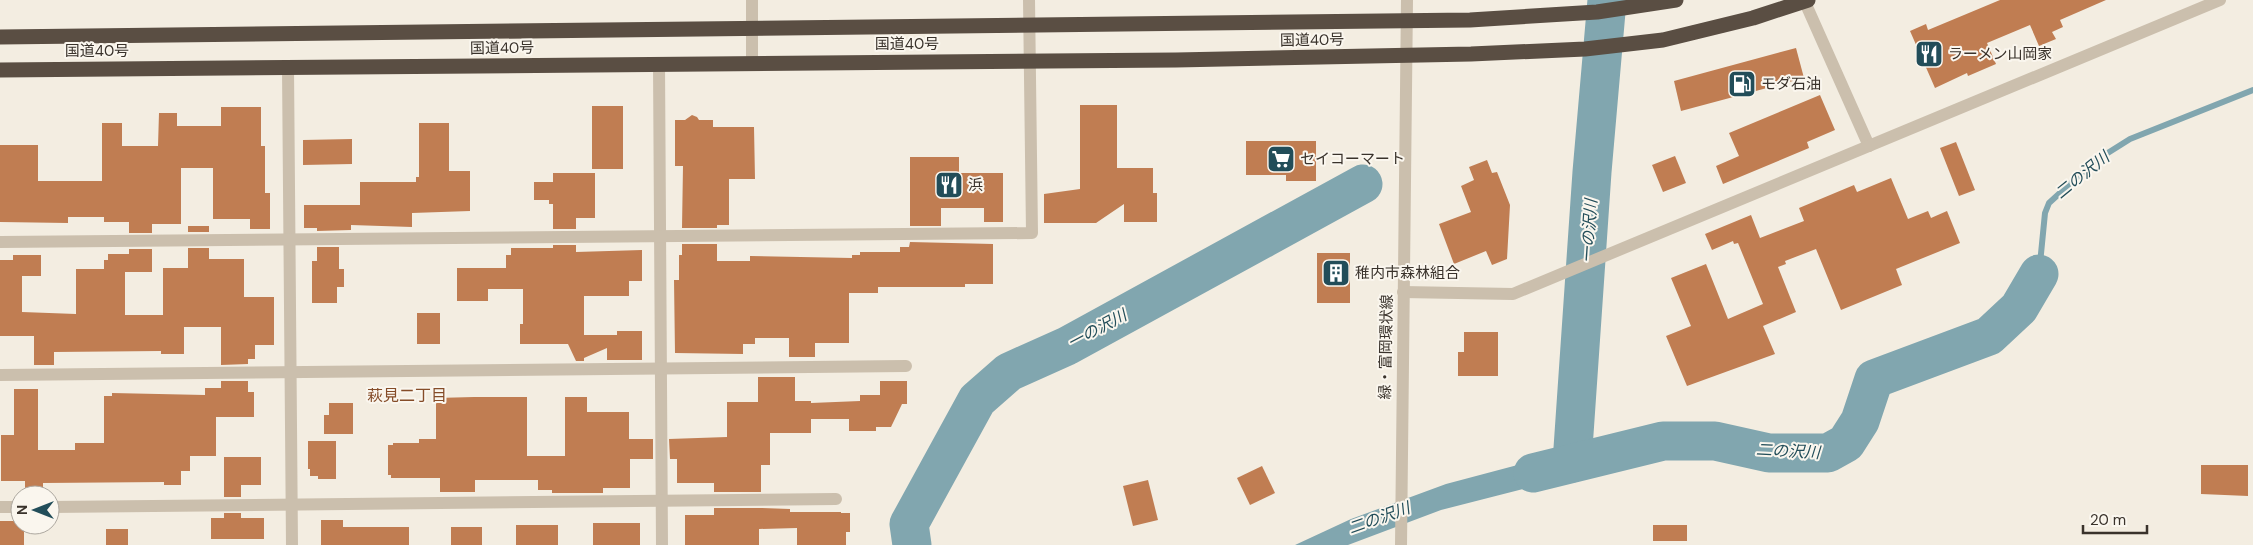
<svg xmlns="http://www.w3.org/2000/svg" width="2253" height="545" font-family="'DM Sans','Noto Sans JP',sans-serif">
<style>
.water{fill:#81a6af}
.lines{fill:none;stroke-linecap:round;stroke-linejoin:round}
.stream{stroke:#81a6af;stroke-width:6}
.river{stroke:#81a6af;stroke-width:39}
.building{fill:#c07d52}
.minor{stroke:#cbbfad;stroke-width:12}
.highway{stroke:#5a4e43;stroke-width:15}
.labels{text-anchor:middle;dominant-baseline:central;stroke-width:4;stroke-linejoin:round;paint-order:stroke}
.street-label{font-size:15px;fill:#39322b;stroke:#faf6ee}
.poi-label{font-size:15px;fill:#39322b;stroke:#faf6ee;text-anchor:start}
.water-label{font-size:16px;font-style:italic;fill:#224d59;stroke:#faf6ee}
.neighbourhood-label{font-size:16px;fill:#854c28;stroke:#faf6ee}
</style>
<rect width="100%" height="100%" fill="#f3ede1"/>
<path class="water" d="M 1586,447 L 1582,474 L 1441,510 L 1348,545 L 1295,545 L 1351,519 L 1446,484 Z"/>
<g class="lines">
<path class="stream" d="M 2039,274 L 2045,213 L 2049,203 L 2095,161 L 2130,139 L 2253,90"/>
<g class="river">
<path d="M 1572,463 L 1592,172 L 1607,0"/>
<path d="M 1533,473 L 1663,441 L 1715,441 L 1769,453 L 1828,453 L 1846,443 L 1860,421 L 1874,379 L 1989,336 L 2019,308 L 2039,274"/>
<path d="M 912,545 L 909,524 L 977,400 L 1009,372 L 1067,346 L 1363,184"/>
</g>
</g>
<g class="building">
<path d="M 2000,0 L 2106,0 L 2060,20 L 2063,27 L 2052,32 L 2056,39 L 2039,46 L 2030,25 L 1987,43 L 1996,64 L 1968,76 L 1967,73 L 1935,88 L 1910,31 L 1926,24 L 1928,30 Z"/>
<path d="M 1796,48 L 1804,78 L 1681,111 L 1674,81 Z"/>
<path d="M 1820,95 L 1835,130 L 1807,142 L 1809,148 L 1723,184 L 1716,166 L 1739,156 L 1729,133 Z"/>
<path d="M 1080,105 L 1117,105 L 1117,168 L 1153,168 L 1153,193 L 1157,193 L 1157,222 L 1124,222 L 1124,204 L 1096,223 L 1044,223 L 1044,194 L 1080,189 Z"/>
<rect x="592" y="106" width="31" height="63"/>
<path d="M 221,107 L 261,107 L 261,146 L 265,146 L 265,193 L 270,193 L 270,229 L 250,229 L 250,219 L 213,219 L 213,168 L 181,168 L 181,224 L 152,224 L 152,233 L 129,233 L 129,222 L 104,222 L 104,217 L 68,217 L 68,223 L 0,222 L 0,145 L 38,145 L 38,181 L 102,181 L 102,123 L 122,123 L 122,146 L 158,146 L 159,113 L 177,113 L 177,126 L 221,126 Z"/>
<path d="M 692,115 L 697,117 L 699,120 L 713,120 L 713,127 L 754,127 L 755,179 L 729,179 L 729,225 L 717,225 L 717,228 L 682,228 L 683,166 L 675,166 L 675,120 L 685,120 Z"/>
<path d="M 419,123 L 449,123 L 449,171 L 470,171 L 470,211 L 412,213 L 412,227 L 351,225 L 351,230 L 317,231 L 317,228 L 304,228 L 304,205 L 360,205 L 360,182 L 416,182 L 416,177 L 419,177 Z"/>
<path d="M 352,139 L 352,164 L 303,165 L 303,140 Z"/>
<path d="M 1246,141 L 1316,141 L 1316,181 L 1286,181 L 1286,175 L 1246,175 Z"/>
<path d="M 1956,142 L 1975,190 L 1959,196 L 1940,148 Z"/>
<path d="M 1675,156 L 1686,183 L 1663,192 L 1652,165 Z"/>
<path d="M 910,157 L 959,157 L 959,173 L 1003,173 L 1003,222 L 984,222 L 984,208 L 941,208 L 941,226 L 910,226 Z"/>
<path d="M 1487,160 L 1492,173 L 1497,172 L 1510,205 L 1507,259 L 1492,265 L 1486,251 L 1454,264 L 1439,224 L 1471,212 L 1461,186 L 1474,180 L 1469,167 Z"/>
<path d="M 553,173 L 595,173 L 595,218 L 576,218 L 576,229 L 553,229 L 553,204 L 549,204 L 549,200 L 534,200 L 534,182 L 553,182 Z"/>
<path d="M 1891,178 L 1908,219 L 1928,211 L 1931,218 L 1947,211 L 1960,243 L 1896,269 L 1902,285 L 1841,310 L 1816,249 L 1785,261 L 1786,264 L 1778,267 L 1796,312 L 1763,326 L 1775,354 L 1687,386 L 1666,336 L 1691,326 L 1671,278 L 1706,264 L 1728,319 L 1763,304 L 1738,243 L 1734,244 L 1733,241 L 1712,250 L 1705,234 L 1751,215 L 1760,238 L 1804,221 L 1799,208 L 1854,185 L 1857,192 Z"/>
<rect x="188" y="226" width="21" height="6"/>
<path d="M 910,242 L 993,244 L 993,284 L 965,284 L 965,287 L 878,287 L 878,293 L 849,293 L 849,343 L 815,343 L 815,357 L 789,357 L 789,338 L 755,338 L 755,344 L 743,344 L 743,354 L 675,353 L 674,280 L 679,280 L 679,255 L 682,255 L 682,244 L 717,244 L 717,261 L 750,261 L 750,256 L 852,258 L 852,255 L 860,255 L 860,252 L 900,252 L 900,247 L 909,247 Z"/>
<path d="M 553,245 L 576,245 L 576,252 L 642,250 L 642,281 L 629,281 L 629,296 L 584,296 L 584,335 L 617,335 L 617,331 L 642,331 L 642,360 L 607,360 L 607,348 L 584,358 L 584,361 L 576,361 L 568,344 L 520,344 L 520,324 L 523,324 L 523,289 L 488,289 L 488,301 L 457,301 L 457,268 L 506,268 L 506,255 L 511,255 L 511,248 L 553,248 Z"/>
<path d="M 317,247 L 339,247 L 339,269 L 344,269 L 344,287 L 337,287 L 337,303 L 312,303 L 312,261 L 317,261 Z"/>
<path d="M 188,248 L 209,248 L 209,259 L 244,259 L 244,297 L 274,297 L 274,345 L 255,345 L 255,359 L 248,359 L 248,364 L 221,365 L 221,327 L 184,327 L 184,354 L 161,354 L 161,351 L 54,352 L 54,365 L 34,365 L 34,336 L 0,336 L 0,260 L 13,260 L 13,255 L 41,255 L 41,276 L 22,276 L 22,312 L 76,314 L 76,269 L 104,269 L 104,260 L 108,260 L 108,254 L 129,254 L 129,249 L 152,249 L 152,272 L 125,272 L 125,315 L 163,315 L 163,268 L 188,268 Z"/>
<rect x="1317" y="253" width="33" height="50"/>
<rect x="417" y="313" width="23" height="31"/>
<path d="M 1464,332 L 1498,332 L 1498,376 L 1458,376 L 1458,352 L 1464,352 Z"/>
<path d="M 758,377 L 795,377 L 795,401 L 811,401 L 811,403 L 860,401 L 860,395 L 880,395 L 880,381 L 907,381 L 907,404 L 902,404 L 891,427 L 876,427 L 876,431 L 849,431 L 849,419 L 811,419 L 811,433 L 770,433 L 770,465 L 761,465 L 761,492 L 714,492 L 714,483 L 677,483 L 677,459 L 670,459 L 669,439 L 727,437 L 727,402 L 758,402 Z"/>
<path d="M 221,381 L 248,381 L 248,392 L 254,392 L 254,417 L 216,417 L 216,456 L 190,456 L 190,471 L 181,471 L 181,485 L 164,485 L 164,482 L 43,483 L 43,495 L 25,495 L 25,481 L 1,481 L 1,435 L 14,435 L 14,389 L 38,389 L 38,450 L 75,450 L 75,443 L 104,443 L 104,396 L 112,396 L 112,393 L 205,395 L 205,388 L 221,388 Z"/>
<path d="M 474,397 L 527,397 L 527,456 L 565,456 L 565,397 L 587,397 L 587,412 L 629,412 L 629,439 L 653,439 L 653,459 L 630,459 L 630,488 L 603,488 L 603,493 L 552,493 L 552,490 L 538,490 L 538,480 L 475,480 L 475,492 L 440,492 L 440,478 L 391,478 L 391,475 L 388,475 L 388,445 L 393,445 L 393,443 L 419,443 L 419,439 L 436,439 L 436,398 Z"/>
<path d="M 329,403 L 353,403 L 353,434 L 324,434 L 324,415 L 329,415 Z"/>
<path d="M 308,441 L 336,441 L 336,479 L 318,479 L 318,476 L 310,476 L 310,469 L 308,469 Z"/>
<path d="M 224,457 L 261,457 L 261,485 L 241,485 L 241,497 L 224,497 Z"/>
<path d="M 2201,465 L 2248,465 L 2248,496 L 2201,494 Z"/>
<path d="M 1262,466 L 1275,493 L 1250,505 L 1237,478 Z"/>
<path d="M 1148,480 L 1158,520 L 1133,526 L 1123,486 Z"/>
<path d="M 714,508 L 761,508 L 790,509 L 790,512 L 841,512 L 841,513 L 850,513 L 850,532 L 846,532 L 846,545 L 797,545 L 797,528 L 759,529 L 759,545 L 685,545 L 685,515 L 714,515 Z"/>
<path d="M 224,513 L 241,513 L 241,518 L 264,518 L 264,539 L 211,539 L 211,518 L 224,518 Z"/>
<path d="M 321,520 L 343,520 L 343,527 L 409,527 L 409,545 L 321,545 Z"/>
<path d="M 0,521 L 20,521 L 20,525 L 24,525 L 24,545 L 0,545 Z"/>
<rect x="593" y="523" width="47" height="22"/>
<rect x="516" y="525" width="42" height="20"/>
<rect x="1653" y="525" width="34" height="16"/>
<rect x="451" y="527" width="31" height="18"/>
<rect x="106" y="529" width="22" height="16"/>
</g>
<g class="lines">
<g class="minor">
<path d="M 752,0 L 752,62"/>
<path d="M 1804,0 L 1869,146"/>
<path d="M 659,64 L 662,545"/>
<path d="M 288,68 L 292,545"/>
<path d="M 0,242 L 1032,233 L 1029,0"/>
<path d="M 1403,292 L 1513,294 L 2220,0"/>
<path d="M 0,375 L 906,366"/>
<path d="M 0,507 L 20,507"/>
<path d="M 50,507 L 836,499"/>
<path d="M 1401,545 L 1407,0"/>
</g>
<g class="highway">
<path d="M 0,37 L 1470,20 L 1597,12 L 1676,0"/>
<path d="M 0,70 L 1176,60 L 1471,54 L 1585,49 L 1663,40 L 1753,18 L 1808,0"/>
</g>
</g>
<defs>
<symbol id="restaurant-square" viewBox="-11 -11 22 22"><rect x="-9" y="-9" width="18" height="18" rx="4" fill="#224d59" stroke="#faf6ee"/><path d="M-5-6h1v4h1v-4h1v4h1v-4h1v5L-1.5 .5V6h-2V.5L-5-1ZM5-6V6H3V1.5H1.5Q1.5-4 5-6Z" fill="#fff"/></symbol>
<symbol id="fuel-square" viewBox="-11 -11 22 22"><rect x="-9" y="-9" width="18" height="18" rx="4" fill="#224d59" stroke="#faf6ee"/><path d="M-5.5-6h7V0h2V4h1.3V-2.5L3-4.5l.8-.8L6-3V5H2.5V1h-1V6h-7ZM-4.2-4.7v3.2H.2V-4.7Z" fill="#fff"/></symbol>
<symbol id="supermarket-square" viewBox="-11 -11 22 22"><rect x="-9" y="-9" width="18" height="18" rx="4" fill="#224d59" stroke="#faf6ee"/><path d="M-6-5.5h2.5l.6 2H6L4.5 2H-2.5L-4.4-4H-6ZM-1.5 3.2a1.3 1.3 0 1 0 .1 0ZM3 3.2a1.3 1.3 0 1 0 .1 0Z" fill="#fff"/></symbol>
<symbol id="building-square" viewBox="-11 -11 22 22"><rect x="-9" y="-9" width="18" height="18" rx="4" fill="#224d59" stroke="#faf6ee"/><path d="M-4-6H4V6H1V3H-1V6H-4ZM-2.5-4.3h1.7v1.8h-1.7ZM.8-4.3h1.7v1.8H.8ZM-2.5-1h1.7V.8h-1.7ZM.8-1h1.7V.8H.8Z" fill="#fff"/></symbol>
</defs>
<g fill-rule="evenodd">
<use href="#restaurant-square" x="1913" y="38" width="32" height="32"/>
<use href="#fuel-square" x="1726" y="68" width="32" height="32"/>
<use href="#supermarket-square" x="1265" y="143" width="32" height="32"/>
<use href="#restaurant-square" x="933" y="169" width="32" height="32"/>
<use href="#building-square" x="1320" y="257" width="32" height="32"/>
</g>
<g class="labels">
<g class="street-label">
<text transform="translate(1312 40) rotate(-1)">国道40号</text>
<text x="907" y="44">国道40号</text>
<text transform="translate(502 48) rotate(-1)">国道40号</text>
<text x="97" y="51">国道40号</text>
<text transform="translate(1386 347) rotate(-89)">緑・富岡環状線</text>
</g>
<g class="poi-label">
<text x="1948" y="54">ラーメン山岡家</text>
<text x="1761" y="84">モダ石油</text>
<text x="1300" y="159">セイコーマート</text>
<text x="968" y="185">浜</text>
<text x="1355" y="273">稚内市森林組合</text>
</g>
<g class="water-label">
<text transform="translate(2082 175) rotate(-39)">二の沢川</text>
<text transform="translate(1589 231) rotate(-86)">一の沢川</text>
<text transform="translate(1097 329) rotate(-28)">一の沢川</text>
<text transform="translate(1788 451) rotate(3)">二の沢川</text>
<text transform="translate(1379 518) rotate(-20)">二の沢川</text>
</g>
<g class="neighbourhood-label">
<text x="407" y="395">萩見二丁目</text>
</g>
</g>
<g transform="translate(35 510) rotate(270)"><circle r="24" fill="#faf6ee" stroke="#ada8a0"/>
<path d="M0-4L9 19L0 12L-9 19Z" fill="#224d59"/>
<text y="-8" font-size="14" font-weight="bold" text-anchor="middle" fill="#39322b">N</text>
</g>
<path d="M2083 525v8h64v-8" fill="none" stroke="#39322b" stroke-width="2.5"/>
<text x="2090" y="525" font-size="15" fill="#39322b" stroke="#faf6ee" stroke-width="4" paint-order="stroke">20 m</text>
</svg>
